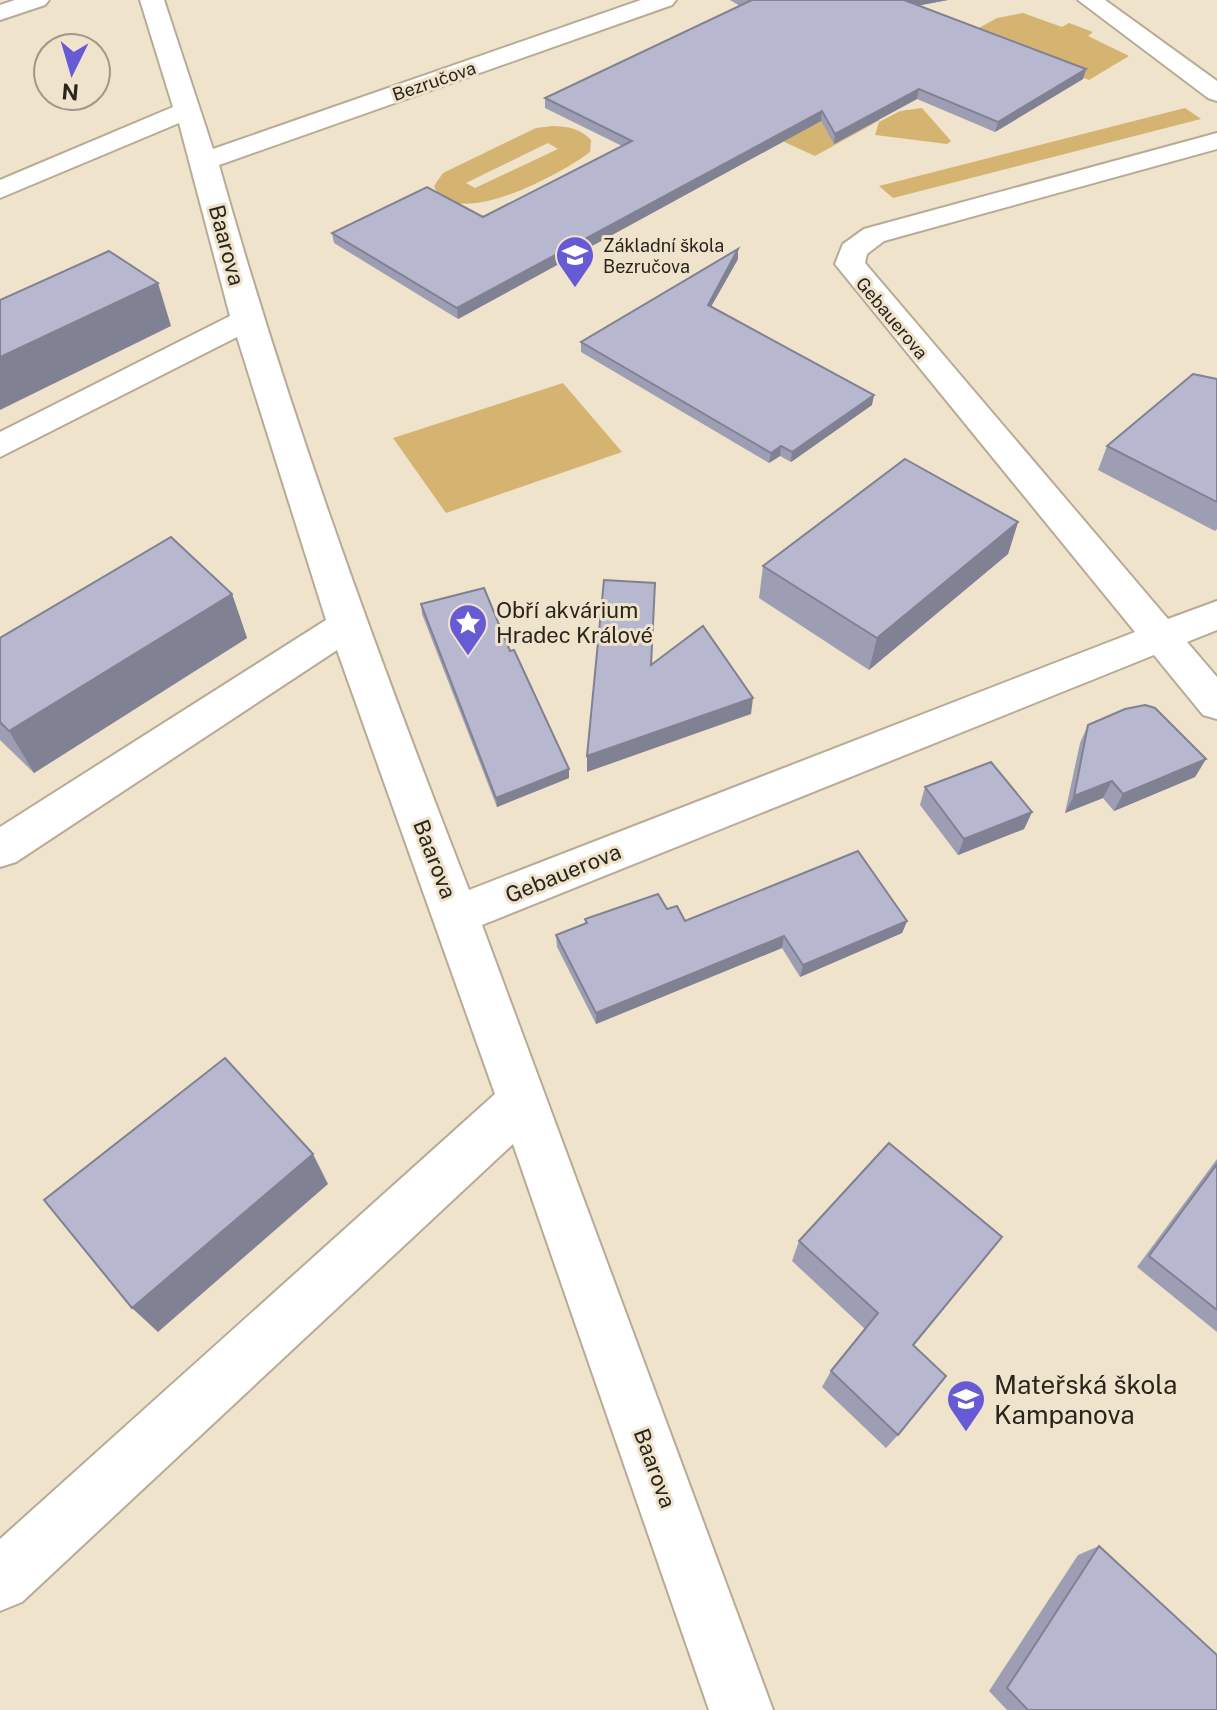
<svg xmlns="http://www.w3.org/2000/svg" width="1217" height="1710" font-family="'Public Sans',sans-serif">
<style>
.green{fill:#d5b471;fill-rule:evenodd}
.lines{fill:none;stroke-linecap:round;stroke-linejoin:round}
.minor-casing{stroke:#b7ab95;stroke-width:4}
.minor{fill:#fff;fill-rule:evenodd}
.wall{fill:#9d9eb3}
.shaded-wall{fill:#808192}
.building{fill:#b7b8d0;stroke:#808192;stroke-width:2}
.labels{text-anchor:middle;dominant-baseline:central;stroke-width:6;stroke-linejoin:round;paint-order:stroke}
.far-street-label{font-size:18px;fill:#29251c;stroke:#efe3cc}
.far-poi-label{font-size:18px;fill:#29251c;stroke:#efe3cc;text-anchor:start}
.street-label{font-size:22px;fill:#29251c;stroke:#efe3cc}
.poi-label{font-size:22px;fill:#29251c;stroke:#efe3cc;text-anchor:start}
.near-poi-label{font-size:26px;fill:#29251c;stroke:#efe3cc;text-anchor:start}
</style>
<rect width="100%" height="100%" fill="#efe3cc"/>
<g class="green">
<path d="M 1023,13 L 1062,27 L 1069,23 L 1093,32 L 1088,36 L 1129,56 L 1089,80 L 968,34 L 997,18 Z"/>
<path d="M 795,83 L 880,120 L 815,156 L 730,117 Z"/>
<path d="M 922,108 L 951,141 L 947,144 L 875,135 L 879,122 L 900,111 Z"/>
<path d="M 1185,108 L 1201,119 L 893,198 L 879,186 Z"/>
<path d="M 553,126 C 568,126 581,129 591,140 L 590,152 C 565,172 452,234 434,186 L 443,173 L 536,128 ZM 548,143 L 558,149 L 475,188 L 466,183 Z"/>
<path d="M 563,383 L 622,452 L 446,513 L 393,438 Z"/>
</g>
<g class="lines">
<defs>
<g id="minor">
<path d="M 15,0 L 49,0 L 45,5 L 0,20 L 0,5 Z"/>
<path d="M 140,0 L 164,0 L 213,149 L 641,0 L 676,0 L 672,5 L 219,165 C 288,412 376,651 469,890 L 1135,632 L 835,264 L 843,244 L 864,229 L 1217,133 L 1217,149 L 884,241 L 867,254 L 865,263 L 1168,619 L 1217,601 L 1217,630 L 1187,642 L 1217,677 L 1217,719 L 1203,715 L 1154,655 L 482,925 L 773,1710 L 709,1710 L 513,1144 L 22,1602 L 0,1611 L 0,1539 L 495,1094 L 337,650 L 16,862 L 0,867 L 0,827 L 326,620 L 237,337 L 0,457 L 0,432 L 230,316 L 179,123 L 0,198 L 0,180 L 173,107 Z"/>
<path d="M 1078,0 L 1105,0 L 1217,81 L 1217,101 L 1208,98 Z"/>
</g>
</defs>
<use href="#minor" class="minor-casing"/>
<use href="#minor" class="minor"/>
</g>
<g class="wall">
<path d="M 730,0 L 948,0 L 919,5 L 1086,69 L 1083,79 L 995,132 L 917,99 L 834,144 L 821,121 L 458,319 L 334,243 L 332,233 L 483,217 L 622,146 L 545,108 L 545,98 L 740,6 Z"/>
<path d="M 738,259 L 711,306 L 872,405 L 791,462 L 780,456 L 769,463 L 581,352 L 581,342 Z"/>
<path d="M 1217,379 L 1217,529 L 1215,531 L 1098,470 L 1107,446 Z"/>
<path d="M 1018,522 L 1008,554 L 869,670 L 759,598 L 763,566 Z"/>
<path d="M 232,594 L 247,638 L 34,773 L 0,740 L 0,638 Z"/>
<path d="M 421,604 L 510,651 L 569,769 L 569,778 L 497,807 L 422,614 Z"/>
<path d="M 1088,725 L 1206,759 L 1195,777 L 1114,811 L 1103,798 L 1065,813 L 1080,743 Z"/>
<path d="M 925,787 L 1032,812 L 1024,829 L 958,855 L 920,805 Z"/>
<path d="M 667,909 L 685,921 L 907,921 L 902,933 L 800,977 L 782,948 L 596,1024 L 557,947 L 556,935 L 585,923 L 585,919 Z"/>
<path d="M 1217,1159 L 1217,1332 L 1137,1267 Z"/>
<path d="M 1002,1237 L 913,1346 L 898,1435 L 886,1448 L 822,1387 L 831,1371 L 865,1329 L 792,1261 L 799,1241 Z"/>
<path d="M 1099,1546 L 1217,1710 L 1007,1710 L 989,1691 L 1078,1555 Z"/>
</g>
<g class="shaded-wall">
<path d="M 902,0 L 948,0 L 901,9 Z"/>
<path d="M 1086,69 L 1083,79 L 995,132 L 998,122 Z"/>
<path d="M 919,89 L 917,99 L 834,144 L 835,134 Z"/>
<path d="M 822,111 L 821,121 L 458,319 L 457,308 Z"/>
<path d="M 738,249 L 738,259 L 707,314 L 708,305 Z"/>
<path d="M 158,283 L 171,326 L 0,410 L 0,357 Z"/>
<path d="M 874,395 L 872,405 L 791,462 L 792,452 Z"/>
<path d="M 781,446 L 780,456 L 769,463 L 771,453 Z"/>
<path d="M 1018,522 L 1008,554 L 869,670 L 877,638 Z"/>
<path d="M 232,594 L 247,638 L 34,773 L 9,731 Z"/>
<path d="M 753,698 L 751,714 L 587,772 L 587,756 Z"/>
<path d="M 1206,759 L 1195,777 L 1114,811 L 1123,794 Z"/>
<path d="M 569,769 L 569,778 L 497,807 L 496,798 Z"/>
<path d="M 1112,781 L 1103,798 L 1065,813 L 1074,796 Z"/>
<path d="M 1032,812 L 1024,829 L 958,855 L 964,839 Z"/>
<path d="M 907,921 L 902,933 L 800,977 L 803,965 Z"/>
<path d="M 784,936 L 782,948 L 596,1024 L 596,1013 Z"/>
<path d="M 313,1154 L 328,1184 L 158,1332 L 132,1308 Z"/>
<path d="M 1002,1237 L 986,1257 L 901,1361 L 913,1345 Z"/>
</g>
<g class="building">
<path d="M 749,0 L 904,0 L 1086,69 L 998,122 L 919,89 L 835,134 L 822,111 L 457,308 L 332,233 L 427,187 L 483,217 L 632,141 L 545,98 L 750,1 Z"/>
<path d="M 738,249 L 708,305 L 874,395 L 792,452 L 781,446 L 771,453 L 581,342 Z"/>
<path d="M 109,251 L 158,283 L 0,357 L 0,300 Z"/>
<path d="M 1193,374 L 1217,379 L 1217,502 L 1107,446 Z"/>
<path d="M 905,459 L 1018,522 L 877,638 L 763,566 Z"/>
<path d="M 171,537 L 232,594 L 9,731 L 0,722 L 0,638 Z"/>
<path d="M 604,580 L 655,583 L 651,665 L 703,626 L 753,698 L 587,756 Z"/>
<path d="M 484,588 L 510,651 L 514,650 L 569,769 L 496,798 L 421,604 Z"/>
<path d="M 1145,705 L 1155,708 L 1206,759 L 1123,794 L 1112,781 L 1074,796 L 1088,725 L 1125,709 Z"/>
<path d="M 991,762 L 1032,812 L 964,839 L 925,787 Z"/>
<path d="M 858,851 L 907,921 L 803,965 L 784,936 L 596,1013 L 556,935 L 587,923 L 585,919 L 658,894 L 667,909 L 677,906 L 685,921 Z"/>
<path d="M 225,1058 L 313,1154 L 132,1308 L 44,1200 Z"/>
<path d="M 889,1143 L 1002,1237 L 913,1345 L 946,1376 L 898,1435 L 831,1371 L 878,1313 L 799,1241 Z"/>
<path d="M 1217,1164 L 1217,1310 L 1149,1256 Z"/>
<path d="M 1099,1546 L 1217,1655 L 1217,1710 L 1028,1710 L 1007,1688 Z"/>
</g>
<defs>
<symbol id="school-pin" viewBox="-11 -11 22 30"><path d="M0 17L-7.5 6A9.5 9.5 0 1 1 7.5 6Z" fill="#675bd5" stroke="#efe3cc"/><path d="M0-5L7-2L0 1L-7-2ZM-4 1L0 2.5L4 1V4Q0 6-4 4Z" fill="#fff"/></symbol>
<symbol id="sight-pin" viewBox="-11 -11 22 30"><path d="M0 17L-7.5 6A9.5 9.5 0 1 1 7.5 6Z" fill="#675bd5" stroke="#efe3cc"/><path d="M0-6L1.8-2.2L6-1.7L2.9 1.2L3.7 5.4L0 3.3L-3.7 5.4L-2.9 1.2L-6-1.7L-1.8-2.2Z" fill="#fff"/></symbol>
</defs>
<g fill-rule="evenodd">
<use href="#school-pin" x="553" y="233" width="44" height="60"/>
<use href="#sight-pin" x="446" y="601" width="44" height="60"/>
<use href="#school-pin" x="944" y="1377" width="44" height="60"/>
</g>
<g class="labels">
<g class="far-street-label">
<text transform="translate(434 81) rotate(-19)">Bezručova</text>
<text transform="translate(892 318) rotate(50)">Gebauerova</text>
</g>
<g class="far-poi-label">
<text x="603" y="245">Základní škola<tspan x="603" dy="21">Bezručova</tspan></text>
</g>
<g class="street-label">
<text transform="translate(227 245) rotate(75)">Baarova</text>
<text transform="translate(435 859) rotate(69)">Baarova</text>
<text transform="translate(563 873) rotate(-22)">Gebauerova</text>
<text transform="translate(655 1468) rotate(70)">Baarova</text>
</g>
<g class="poi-label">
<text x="496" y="610">Obří akvárium<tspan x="496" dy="25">Hradec Králové</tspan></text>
</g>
<g class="near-poi-label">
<text x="994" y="1384">Mateřská škola<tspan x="994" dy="30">Kampanova</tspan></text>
</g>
</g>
<g transform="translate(72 72) rotate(185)"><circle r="38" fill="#efe3cc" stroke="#a09786" stroke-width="2"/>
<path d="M0-6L14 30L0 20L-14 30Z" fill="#675bd5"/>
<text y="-12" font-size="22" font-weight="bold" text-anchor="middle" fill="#29251c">N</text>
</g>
</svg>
